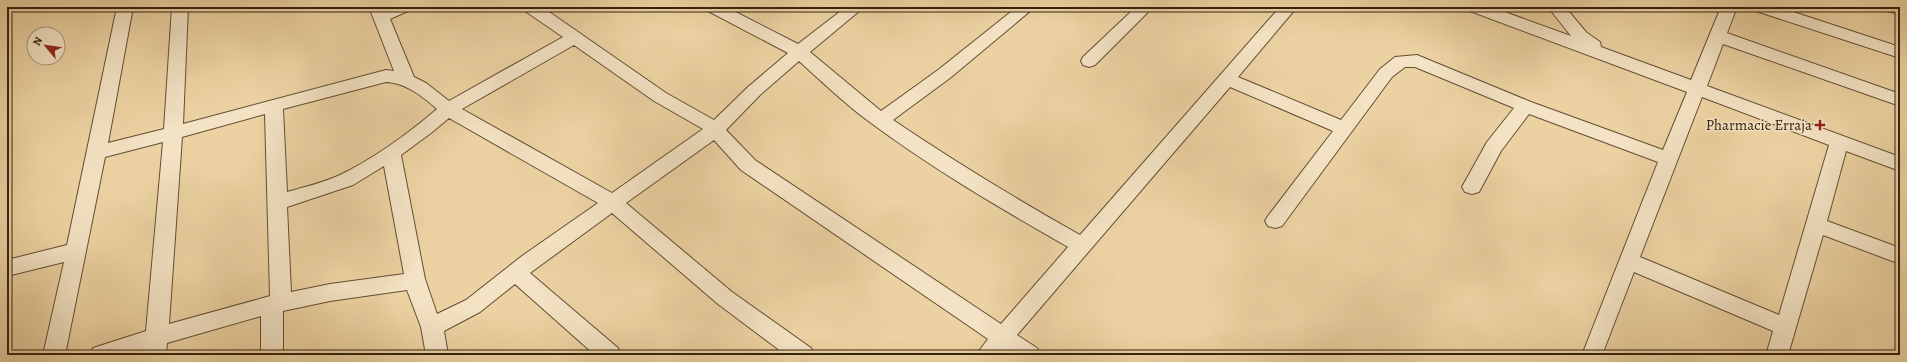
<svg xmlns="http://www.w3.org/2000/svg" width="1907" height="362" font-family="Alegreya,serif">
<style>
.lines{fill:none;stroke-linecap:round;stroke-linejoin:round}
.minor-casing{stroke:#624e34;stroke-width:2}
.minor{fill:#f3e2c3;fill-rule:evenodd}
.poi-dot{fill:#8f2418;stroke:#f3e2c3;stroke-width:1.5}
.labels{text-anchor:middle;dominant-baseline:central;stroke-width:3;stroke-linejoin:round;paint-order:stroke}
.poi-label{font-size:15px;fill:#342210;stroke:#f3e2c3;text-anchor:end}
</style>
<rect width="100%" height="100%" fill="#ecd2a2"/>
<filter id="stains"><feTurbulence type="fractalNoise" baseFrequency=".005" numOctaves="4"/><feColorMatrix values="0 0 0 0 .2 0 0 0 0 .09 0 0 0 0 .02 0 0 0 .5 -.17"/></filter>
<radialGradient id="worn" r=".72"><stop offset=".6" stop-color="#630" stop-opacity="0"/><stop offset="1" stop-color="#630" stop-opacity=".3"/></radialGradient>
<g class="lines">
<defs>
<g id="minor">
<path d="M 117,7 L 133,7 L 108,143 L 164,129 L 172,7 L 188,7 L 183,124 L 386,70 L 394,71 L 369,7 L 385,7 L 386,9 L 389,7 L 410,7 L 408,11 L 390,19 L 414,77 L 426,83 L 449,101 L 563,37 L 525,11 L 523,7 L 542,7 L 666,93 L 714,120 L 748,87 L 788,53 L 708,11 L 706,7 L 726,7 L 798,44 L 846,7 L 864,7 L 810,52 L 881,111 L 938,70 L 1017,7 L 1035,7 L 950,78 L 893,120 C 954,161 1016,199 1080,235 L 1280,7 L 1297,7 L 1238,77 L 1341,120 L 1380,69 L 1395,57 L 1417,55 L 1531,102 L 1663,150 L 1687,92 L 1470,11 L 1468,7 L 1491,7 L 1571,36 L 1548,7 L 1565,7 L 1586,32 L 1600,42 L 1601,47 L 1691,80 L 1721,7 L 1737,7 L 1727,33 L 1900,94 L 1900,106 L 1723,44 L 1707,86 L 1900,157 L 1900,171 L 1846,151 L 1827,221 L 1900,248 L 1900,264 L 1823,235 L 1788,355 L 1766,355 L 1773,331 L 1634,272 L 1602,355 L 1582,355 L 1658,162 L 1529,114 L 1501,151 L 1479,192 L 1472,194 L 1465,192 L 1462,187 L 1487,142 L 1514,108 L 1415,67 L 1405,67 L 1392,77 L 1282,226 L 1275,228 L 1268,226 L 1265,221 L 1268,216 L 1333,131 L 1230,87 L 1017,335 L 1037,348 L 1040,355 L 1012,355 L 1005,350 L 1000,355 L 976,355 L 988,339 L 741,170 L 714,140 L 626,203 L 732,292 L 811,348 L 814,355 L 786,355 L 718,304 L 612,213 L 530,273 L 618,348 L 621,355 L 595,355 L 515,284 L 480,312 L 444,331 L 448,355 L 426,355 L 421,327 L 407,290 L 330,301 L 283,311 L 283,355 L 261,355 L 261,316 L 167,343 L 166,355 L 144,355 L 145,350 L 129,355 L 90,355 L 93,348 L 146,331 L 163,142 L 105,157 L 65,355 L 43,355 L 64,262 L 7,276 L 7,260 L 67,245 ZM 574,45 L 654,101 L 703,129 L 612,193 L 462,109 ZM 799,61 C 820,80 841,100 863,117 C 928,166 998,207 1068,247 L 1001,324 L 755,160 L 726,130 L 760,95 ZM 386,82 C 406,83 422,96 437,109 C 409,133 373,159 340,175 C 323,183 304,187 287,192 L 283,109 ZM 1702,97 L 1829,145 L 1779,315 L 1640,257 ZM 265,114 L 270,296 L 169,324 L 182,137 ZM 449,118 L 598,203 L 522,256 L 466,300 L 437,314 L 425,279 L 401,155 L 431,133 ZM 384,166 L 404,274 L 330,284 L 291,292 L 287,207 L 353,185 Z"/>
<path d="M 1136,7 L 1153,7 L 1095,65 L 1089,67 L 1083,65 L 1081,61 L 1083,57 Z"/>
<path d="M 1754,7 L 1778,7 L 1900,47 L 1900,58 L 1756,11 Z"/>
<path d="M 1885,7 L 1900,7 L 1900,14 L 1887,11 Z"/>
</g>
</defs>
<use href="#minor" class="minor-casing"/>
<use href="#minor" class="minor"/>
</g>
<path class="poi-dot" d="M1818 119h4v4h4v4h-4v4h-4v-4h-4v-4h4z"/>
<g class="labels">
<g class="poi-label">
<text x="1812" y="125">Pharmacie Erraja</text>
</g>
</g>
<rect width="1907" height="362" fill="none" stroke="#ecd2a2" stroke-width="24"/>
<rect x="8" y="8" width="1891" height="346" fill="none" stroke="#342210" stroke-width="2"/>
<rect x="12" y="12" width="1883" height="338" fill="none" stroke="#342210"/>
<g transform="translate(46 46) rotate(299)"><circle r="19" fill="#f3e2c3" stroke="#a7957b"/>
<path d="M0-3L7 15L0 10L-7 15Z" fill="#8f2418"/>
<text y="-6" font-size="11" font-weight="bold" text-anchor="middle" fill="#342210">N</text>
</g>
<rect width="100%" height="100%" filter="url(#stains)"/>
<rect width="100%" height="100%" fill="url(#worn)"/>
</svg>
